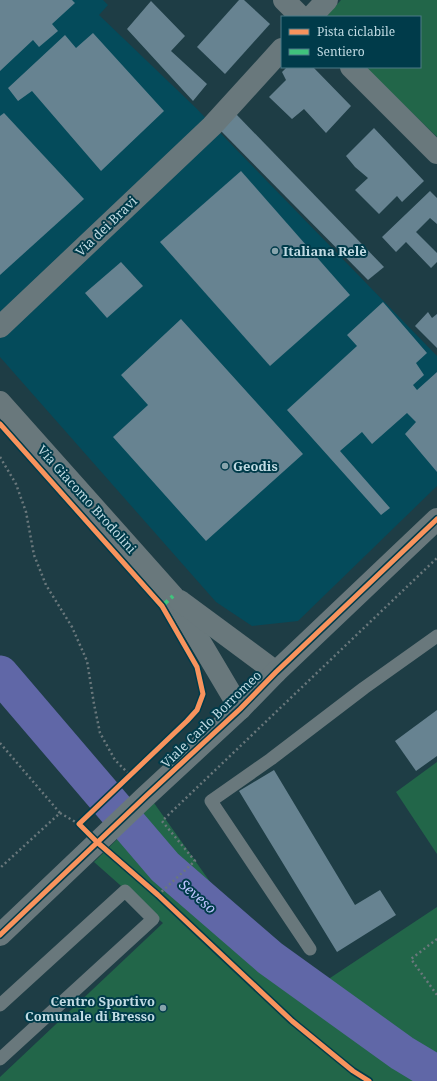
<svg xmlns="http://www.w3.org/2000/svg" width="437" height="1081" font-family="'Noto Serif',serif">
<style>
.built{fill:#044b5b}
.green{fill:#226649}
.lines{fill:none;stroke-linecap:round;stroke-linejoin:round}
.river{stroke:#6067a7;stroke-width:37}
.building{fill:#678391}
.path{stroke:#6a787c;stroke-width:2.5;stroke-dasharray:2 3;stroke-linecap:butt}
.service{stroke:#69787c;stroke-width:13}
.minor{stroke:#69787c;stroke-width:22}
.tertiary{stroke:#69787c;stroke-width:22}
.quiet{stroke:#40c37c;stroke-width:4;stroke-dasharray:8 4;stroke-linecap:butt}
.cycleway-casing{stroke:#003b4a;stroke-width:8}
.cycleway{stroke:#f8935d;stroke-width:5}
.poi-dot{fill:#88a4ac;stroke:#003b4a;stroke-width:1.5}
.labels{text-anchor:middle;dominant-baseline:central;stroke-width:4;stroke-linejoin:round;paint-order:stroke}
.street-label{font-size:13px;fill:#c1dbe3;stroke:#003b4a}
.poi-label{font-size:13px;font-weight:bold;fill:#c1dbe3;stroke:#003b4a;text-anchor:start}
.water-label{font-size:14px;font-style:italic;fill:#bec4ff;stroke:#003b4a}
</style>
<rect width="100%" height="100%" fill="#1e3d45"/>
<path class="built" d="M 0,0 L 103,0 L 108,5 L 99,15 L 196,108 L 437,356 L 437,486 L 298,621 L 252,626 L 216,602 L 0,357 Z"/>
<g class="green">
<path d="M 341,0 L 437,0 L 437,137 L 365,67 L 420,67 L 420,17 L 326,17 Z"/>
<path d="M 437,762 L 437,854 L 396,792 Z"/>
<path d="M 154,803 L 258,949 L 271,940 L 292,969 L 324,982 L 437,907 L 437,1081 L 0,1081 L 0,1077 L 163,923 L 94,862 Z"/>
</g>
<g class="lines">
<path class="river" d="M 0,674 L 165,867 L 270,958 L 402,1053 L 437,1074"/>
</g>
<g class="building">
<path d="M 0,0 L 72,0 L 75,3 L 52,24 L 58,31 L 39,47 L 33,40 L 0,71 Z"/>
<path d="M 239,0 L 244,0 L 270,24 L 225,74 L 197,47 Z"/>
<path d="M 151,1 L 185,36 L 171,51 L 207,84 L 193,101 L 127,29 Z"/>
<path d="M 93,33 L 164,111 L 101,171 L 32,91 L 18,101 L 8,88 L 65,35 L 76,48 Z"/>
<path d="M 287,67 L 313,67 L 351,106 L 326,133 L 304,109 L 292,119 L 269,97 L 286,80 L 282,72 Z"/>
<path d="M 4,113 L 84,199 L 0,275 L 0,116 Z"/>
<path d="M 236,114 L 384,267 L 368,280 L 221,131 Z"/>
<path d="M 374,128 L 424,181 L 402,202 L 397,196 L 379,214 L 355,190 L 368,178 L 355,167 L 346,156 Z"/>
<path d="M 241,171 L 350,295 L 270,366 L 160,242 Z"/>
<path d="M 430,191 L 437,198 L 437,224 L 430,218 L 416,232 L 437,253 L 437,262 L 431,268 L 406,242 L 396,252 L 382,237 Z"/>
<path d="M 121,262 L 143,286 L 107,318 L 85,293 Z"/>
<path d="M 383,302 L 427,353 L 416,363 L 424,375 L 413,385 L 417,390 L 437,372 L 437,472 L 405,434 L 416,422 L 407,413 L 372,444 L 362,432 L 340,451 L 390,508 L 381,515 L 287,410 L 357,346 L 347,335 Z"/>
<path d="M 428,312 L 432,318 L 437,314 L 437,348 L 415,326 Z"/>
<path d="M 181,319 L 303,454 L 206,541 L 113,437 L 148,405 L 121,375 Z"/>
<path d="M 437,710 L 437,756 L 416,771 L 395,741 Z"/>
<path d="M 274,770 L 355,905 L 380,890 L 396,915 L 337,952 L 239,791 Z"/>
</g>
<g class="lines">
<g class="path">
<path d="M 0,457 L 16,484 L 26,512 L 34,555 L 46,585 L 72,627 L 87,661 L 94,704 L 100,733 L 115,760 L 130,775"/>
<path d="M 0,743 L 60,813 L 0,868"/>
<path d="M 60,813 L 79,824"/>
<path d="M 158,895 L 195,861 L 162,821 L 437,558"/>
<path d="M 437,939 L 411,959 L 437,995"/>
</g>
<g class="service">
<path d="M 310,949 L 211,801 L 271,759 L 364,688 L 437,636"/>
<path d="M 0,1005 L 125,891 L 153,919 L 0,1059"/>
</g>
<g class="minor">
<path d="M 284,0 L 301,17"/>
<path d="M 311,17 L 327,0"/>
<path d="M 351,67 L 437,153"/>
<path d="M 0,327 L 212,126 L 282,49"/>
<path d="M 0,402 L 173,596 L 240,709"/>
<path d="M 180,601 L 276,672"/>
</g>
<path class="tertiary" d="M 0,935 L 145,797 L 240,709 L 276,672 L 437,519"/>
<path class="quiet" d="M 162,606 L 173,596"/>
<defs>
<g id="cycleway">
<path d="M 0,424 L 162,606 L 197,667 L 203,694 L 197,710 L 187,721 L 79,824 L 97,842 L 158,895 L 292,1021 L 353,1071 L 369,1081"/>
<path d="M 0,935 L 145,797 L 240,709 L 276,672 L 437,519"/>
</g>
</defs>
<use href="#cycleway" class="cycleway-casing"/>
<use href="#cycleway" class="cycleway"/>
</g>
<g class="poi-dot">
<circle cx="275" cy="251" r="4"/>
<circle cx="225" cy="466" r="4"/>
<circle cx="163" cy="1008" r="4"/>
</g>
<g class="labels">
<g class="street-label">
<text transform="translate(106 226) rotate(-44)">Via dei Bravi</text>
<text transform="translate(87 499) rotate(48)">Via Giacomo Brodolini</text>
<text transform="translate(211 719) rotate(-44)">Viale Carlo Borromeo</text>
</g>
<g class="poi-label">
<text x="283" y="251">Italiana Relè</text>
<text x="233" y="466">Geodis</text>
<text x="155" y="1001" text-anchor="end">Centro Sportivo<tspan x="155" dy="15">Comunale di Bresso</tspan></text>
</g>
<g class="water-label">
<text transform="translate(198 896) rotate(41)">Seveso</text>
</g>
</g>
<rect x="281" y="16" width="140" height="52" fill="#003b4a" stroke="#4d7b87"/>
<rect x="289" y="29" width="20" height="6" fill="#f8935d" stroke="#4d7b87"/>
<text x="317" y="36" font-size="12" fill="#c1dbe3">Pista ciclabile</text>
<rect x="289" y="49" width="20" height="6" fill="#40c37c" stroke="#4d7b87"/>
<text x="317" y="56" font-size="12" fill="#c1dbe3">Sentiero</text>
</svg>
